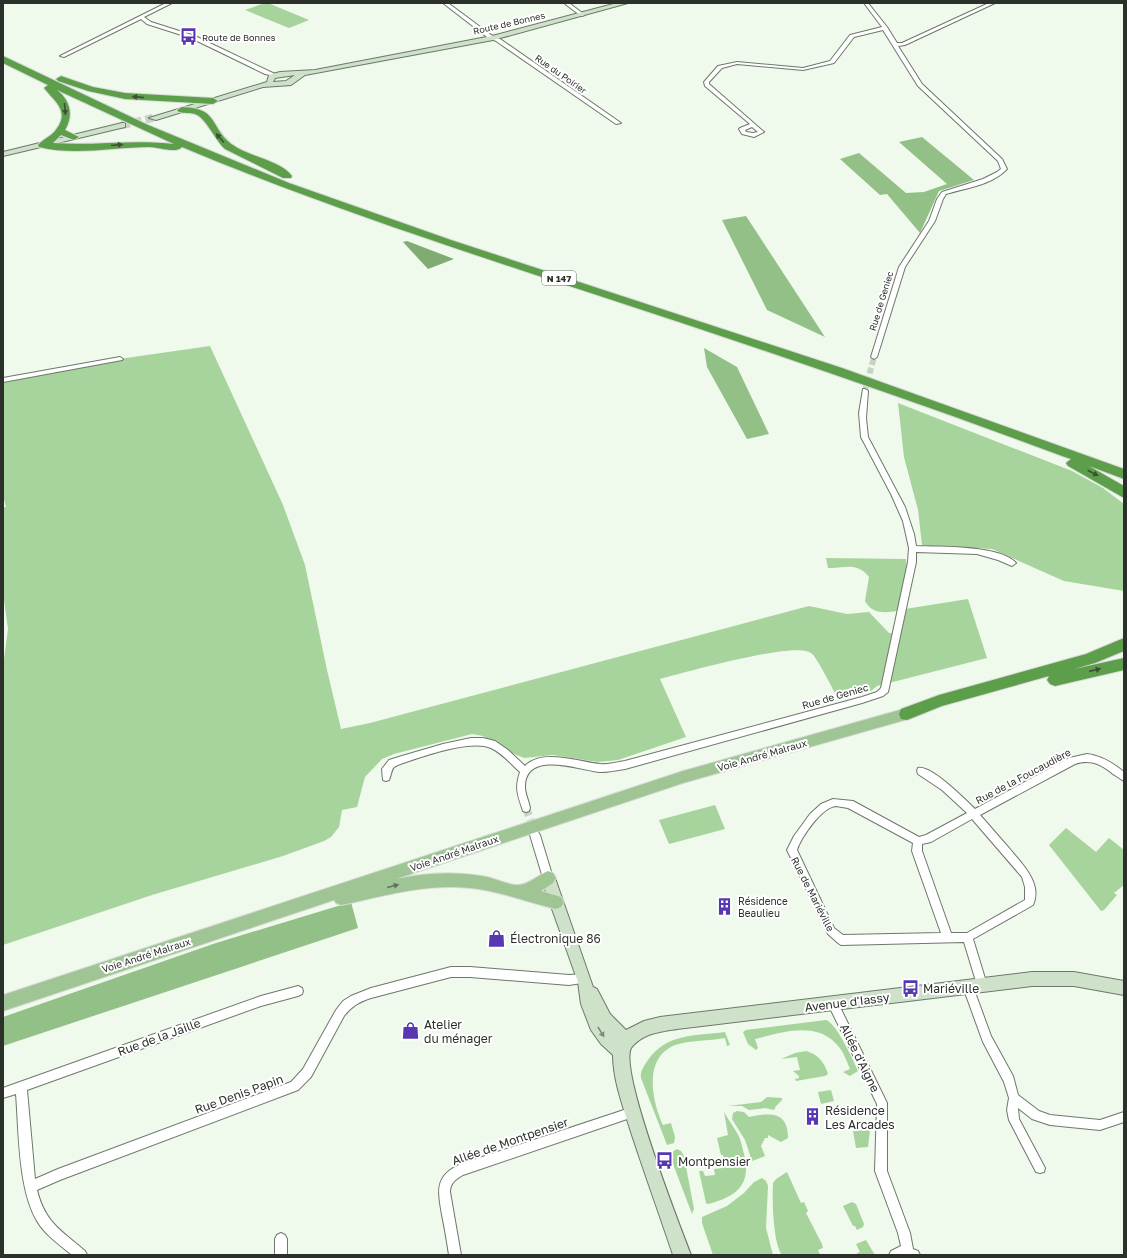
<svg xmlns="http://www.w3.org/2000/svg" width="1127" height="1258" font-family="'Golos Text',sans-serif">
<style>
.green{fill:#a7d39c}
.forest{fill:#93c087}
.water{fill:#80ac74}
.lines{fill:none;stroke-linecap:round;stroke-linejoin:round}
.street-tunnel-far2{stroke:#c8d2c5;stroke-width:6;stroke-dasharray:6 3;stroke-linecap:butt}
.street-tunnel-far1{stroke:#c8d2c5;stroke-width:8;stroke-dasharray:8 4;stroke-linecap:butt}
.street-tunnel{stroke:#c8d2c5;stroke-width:10;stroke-dasharray:10 5;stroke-linecap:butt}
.secondary-tunnel{stroke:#c8d2c5;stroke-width:8;stroke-dasharray:8 4;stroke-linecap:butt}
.street-casing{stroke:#6e776b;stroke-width:2}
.secondary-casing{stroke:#6e776b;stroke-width:2}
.primary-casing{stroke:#d9dad9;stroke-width:2}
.highway-casing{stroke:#d9dad9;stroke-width:2}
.street{fill:#fff;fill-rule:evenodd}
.secondary{fill:#cee2c9;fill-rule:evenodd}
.primary{fill:#9ec593;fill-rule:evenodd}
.highway{fill:#5d9e4b;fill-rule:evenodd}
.oneway{fill:#3b5135}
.oneway2{fill:#5f735a}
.oneway3{fill:#7d897a}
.labels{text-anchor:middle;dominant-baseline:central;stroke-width:4;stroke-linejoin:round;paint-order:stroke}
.far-street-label{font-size:9px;fill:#2c302b;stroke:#fff}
.far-poi-label{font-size:9px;fill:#2c302b;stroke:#fff;text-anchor:start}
.shield{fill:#fff;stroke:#6b6e6b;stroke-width:1}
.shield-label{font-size:9px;font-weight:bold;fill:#2c302b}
.street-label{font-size:10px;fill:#2c302b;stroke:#fff}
.poi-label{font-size:10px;fill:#2c302b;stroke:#fff;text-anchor:start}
.near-poi-label{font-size:12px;fill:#2c302b;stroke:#fff;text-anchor:start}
.near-street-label{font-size:12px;fill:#2c302b;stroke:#fff}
</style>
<rect width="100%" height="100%" fill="#effaec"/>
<g class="green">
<path d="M 265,3 L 268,3 L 309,20 L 289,28 L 245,10 Z"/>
<path d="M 210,346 L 283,505 L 305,565 L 327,670 L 341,729 L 370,723 L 809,606 L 847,614 L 869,612 L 889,633 L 898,634 L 905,609 L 968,599 L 987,658 L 877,686 L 871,691 L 836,695 C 831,686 817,657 811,653 C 795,641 683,673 660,679 L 686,737 L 618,760 L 598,762 L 553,755 L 524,758 L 512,753 L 483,736 L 472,734 L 394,754 L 382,759 L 365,777 L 357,807 L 342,810 L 339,827 L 331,837 L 324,841 L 283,856 L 152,895 L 3,945 L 3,666 L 8,629 L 3,593 L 3,507 L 6,507 L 3,496 L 3,382 L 126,358 Z"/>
<path d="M 898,403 L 1072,471 L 1103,488 L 1124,504 L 1124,591 L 1064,581 L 992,549 L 922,545 L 918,510 L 904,457 Z"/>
<path d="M 826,558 L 906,559 L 907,573 L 897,611 C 885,613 872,614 865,601 L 869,577 C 856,561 844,569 828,568 Z"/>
<path d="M 715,805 L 725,829 L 669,844 L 659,820 Z"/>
<path d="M 1066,828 L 1096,852 L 1109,838 L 1124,850 L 1124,885 L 1114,893 L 1117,895 L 1104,910 L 1101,911 L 1049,845 Z"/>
<path d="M 826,1020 C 837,1024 853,1060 858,1071 L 850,1076 L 843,1072 L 850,1069 C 847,1062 844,1053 839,1047 C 818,1020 783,1032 755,1039 L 758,1048 L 756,1050 L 748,1044 L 743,1032 L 746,1030 Z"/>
<path d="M 725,1032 L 730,1045 L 727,1046 L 725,1038 C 709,1041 690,1040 675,1045 C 643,1058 652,1100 663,1125 L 671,1123 L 675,1137 L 674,1143 L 667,1145 L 641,1078 C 640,1071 644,1066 648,1060 C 667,1033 695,1036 725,1032 Z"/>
<path d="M 806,1051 C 818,1054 825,1063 828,1074 L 825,1076 L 796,1081 L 795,1079 L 799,1078 L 799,1076 L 793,1071 L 800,1070 L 797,1057 L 781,1059 L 795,1053 Z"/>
<path d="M 831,1090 L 834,1101 L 821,1104 L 818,1092 Z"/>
<path d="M 767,1097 L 782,1098 L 782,1100 L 776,1106 L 774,1110 L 765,1108 L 749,1110 L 742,1106 L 728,1106 L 761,1102 Z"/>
<path d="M 737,1111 L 744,1112 L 749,1117 C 769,1113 788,1110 788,1138 L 781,1142 L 768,1135 L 768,1138 L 765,1138 L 761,1146 L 765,1156 L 752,1161 L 745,1140 L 732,1119 L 733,1113 Z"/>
<path d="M 724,1112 C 728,1119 733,1126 737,1133 C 741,1139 742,1147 744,1154 C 752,1185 736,1197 708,1204 L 706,1203 L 699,1171 L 703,1171 L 705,1176 L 715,1175 L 714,1169 L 723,1168 L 722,1162 L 724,1161 L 723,1155 L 721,1155 L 717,1138 L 728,1135 Z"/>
<path d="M 870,1130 L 868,1147 L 856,1148 L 853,1131 Z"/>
<path d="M 677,1149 L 681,1151 L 684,1156 L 694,1209 L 692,1214 L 670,1156 L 670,1153 Z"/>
<path d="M 787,1172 L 801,1203 L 804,1202 L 808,1211 L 806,1213 L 822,1244 L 823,1248 L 818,1250 L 820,1255 L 782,1255 C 773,1244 772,1198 773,1183 L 776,1179 Z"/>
<path d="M 762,1178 L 766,1181 L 768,1186 L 766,1228 L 773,1255 L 713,1255 L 702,1223 L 702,1217 L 727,1206 L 744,1193 L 754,1182 Z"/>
<path d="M 852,1202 L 856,1204 L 864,1224 L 863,1227 L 857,1230 L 855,1226 L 853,1226 L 843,1206 Z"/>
<path d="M 866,1240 L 875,1255 L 858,1255 L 857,1253 L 860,1252 L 856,1244 Z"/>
</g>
<g class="forest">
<path d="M 922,137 L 974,180 L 939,191 L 920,233 L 887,194 L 880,195 L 840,159 L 859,153 L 906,193 L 924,192 L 947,184 L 899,142 Z"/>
<path d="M 746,216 L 825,337 L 767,310 L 722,220 Z"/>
<path d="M 704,348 L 737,367 L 769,434 L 747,439 L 707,367 Z"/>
<path d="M 351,902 L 358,928 L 3,1046 L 3,1017 L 216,943 Z"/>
</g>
<path class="water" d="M 407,241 L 454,259 L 428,269 L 403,242 Z"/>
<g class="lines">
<path class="street-tunnel-far2" d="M 865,391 L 874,357"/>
<path class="street-tunnel-far1" d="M 526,808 L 533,827"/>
<path class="street-tunnel" d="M 532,826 L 534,830"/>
<path class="secondary-tunnel" d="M 122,125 L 153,118"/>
<defs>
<g id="street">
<path d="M 166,3 L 172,3 L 144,17 L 151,22 L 195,36 L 277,75 L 275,76 L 265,74 L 191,38 L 147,24 L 141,19 L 64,57 L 60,56 Z"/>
<path d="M 443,3 L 448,3 L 491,35 L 500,39 L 621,123 L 616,124 L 496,41 L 487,37 Z"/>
<path d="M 564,3 L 569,3 L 585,15 L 581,16 Z"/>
<path d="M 864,3 L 868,3 L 887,27 L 897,43 L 902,43 L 989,3 L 995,3 L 905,45 L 898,46 L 922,84 L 1002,159 L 1007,169 C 992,185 966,188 946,194 L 943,199 L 935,221 L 905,267 L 877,357 L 874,359 L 871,357 L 899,267 L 929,221 L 937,199 L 942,192 L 983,179 L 997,172 L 1001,169 L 998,161 L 918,86 L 883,30 L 854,37 L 834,63 L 803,70 L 737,64 L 722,68 L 709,82 L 709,84 L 764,132 L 754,137 L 742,134 L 739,129 L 740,128 L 750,124 L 705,86 L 704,82 L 718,66 L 737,62 L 803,68 L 830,61 L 850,35 L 882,27 ZM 752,127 L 758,132 L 753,133 L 746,132 L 745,130 Z"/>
<path d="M 120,357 L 123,359 L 122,360 L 3,382 L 3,378 Z"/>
<path d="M 863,389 L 865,389 L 868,391 L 866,418 L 868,437 L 905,507 L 914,534 L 916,546 C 939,547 1001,545 1016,563 L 1012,566 L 998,560 L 977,554 L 916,552 L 916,562 L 888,692 L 883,696 L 862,703 L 625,769 C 617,770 608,772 600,772 C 580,770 525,749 525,787 C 525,794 529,801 530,808 L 529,811 L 526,812 L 523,811 L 522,808 C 517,793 515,787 520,772 C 511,764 502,753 491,748 C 471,739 424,756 403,763 C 389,768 394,768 389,780 L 386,781 L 383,780 L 382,769 L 389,760 L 402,756 L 443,744 L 471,738 L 483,738 L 495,741 L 508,750 L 525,766 C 542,748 579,762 600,764 C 608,765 617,762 625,761 L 862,697 L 877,692 L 881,688 L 908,562 L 909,548 L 903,521 L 891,494 L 861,437 L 859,413 Z"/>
<path d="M 1087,754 C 1102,756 1113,763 1124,772 L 1124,781 C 1120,779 1117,776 1113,774 C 1101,764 1090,759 1075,764 L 980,815 C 990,826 999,837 1009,848 C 1021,863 1043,883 1033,905 L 973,939 L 987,985 L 986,988 L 982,990 L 978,988 L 964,942 L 841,945 L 838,943 L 828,934 L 787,850 L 794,836 L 810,814 L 821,804 L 833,799 L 853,801 L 919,837 L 926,835 L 967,813 L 942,790 L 918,774 L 917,771 L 918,768 C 930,764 966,800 975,809 L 1069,758 ZM 836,806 L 848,808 L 913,843 L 912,851 L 941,933 L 843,935 L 834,928 L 797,850 C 801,837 822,807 836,806 ZM 972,819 L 1022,877 L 1025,887 L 1025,900 L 967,933 L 951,933 L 922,851 L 922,844 L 931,842 Z"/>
<path d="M 535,831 L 538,832 L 540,835 L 553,878 L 551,881 L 548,882 L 545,881 L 543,878 L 530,835 L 532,832 Z"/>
<path d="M 451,967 L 470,967 L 569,975 L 584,974 L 588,976 L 589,979 L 588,982 L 569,985 L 470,977 L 451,977 L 371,998 C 359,1002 352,1006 344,1016 L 311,1077 L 298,1090 L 60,1180 L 37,1190 C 45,1223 61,1230 85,1251 L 87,1255 L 72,1255 C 60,1245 45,1235 37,1221 C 18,1189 19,1131 16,1094 L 3,1098 L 3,1088 L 261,996 L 298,986 L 302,988 L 303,991 L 302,994 L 298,996 L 261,1006 L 27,1090 L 35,1179 L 58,1169 L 291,1082 L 303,1069 L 336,1010 L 343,1001 L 351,996 L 371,988 Z"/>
<path d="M 968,982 L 972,984 L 991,1036 L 1013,1076 L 1018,1095 L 1039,1111 L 1050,1115 L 1100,1120 L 1124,1112 L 1124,1122 L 1100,1130 L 1050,1125 L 1032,1119 L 1018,1108 L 1019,1119 L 1045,1168 L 1044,1172 L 1040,1173 L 1036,1172 L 1009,1120 L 1007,1110 L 1009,1098 L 1004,1082 L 983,1042 L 963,987 L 964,984 Z"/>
<path d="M 833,999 L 837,1001 L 887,1103 L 887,1171 L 910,1233 L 913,1249 L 918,1251 L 920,1255 L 889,1255 L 891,1251 L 901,1246 L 898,1233 L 875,1171 L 877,1104 L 828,1004 L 829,1001 Z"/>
<path d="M 633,1107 L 637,1108 L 638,1112 L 637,1116 L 633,1117 L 463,1175 C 456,1179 450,1183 450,1192 L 461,1255 L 449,1255 C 447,1242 445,1229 442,1215 C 438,1191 434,1176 461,1164 Z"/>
<path d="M 281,1233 L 285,1235 L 287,1239 L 287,1255 L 275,1255 L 275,1239 L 277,1235 Z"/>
</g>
<g id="secondary">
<path d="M 617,3 L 628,3 L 493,40 L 305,75 L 291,85 L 263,87 L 156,120 L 149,118 L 267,82 L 269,75 L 280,72 L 315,70 L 492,36 ZM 295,75 L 286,81 L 273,82 L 275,78 Z"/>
<path d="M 122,123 L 125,123 L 125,127 L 3,156 L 3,152 Z"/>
<path d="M 548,872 L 553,874 L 555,878 L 593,987 L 597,989 L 610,1014 L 626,1030 L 644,1021 L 660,1017 L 1032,972 L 1074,972 L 1124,981 L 1124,995 L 1074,986 L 1032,986 L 677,1029 C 659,1032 643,1033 631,1048 C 619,1071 679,1223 691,1255 L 673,1255 C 659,1213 644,1172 630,1129 C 623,1106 613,1080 613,1055 L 601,1044 L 591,1030 L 581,1004 L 578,982 L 541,878 L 543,874 Z"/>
</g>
<path id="primary" d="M 907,708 L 912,710 L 914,714 L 912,718 L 683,783 L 396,879 C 424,873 453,871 482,876 C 492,877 508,885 517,885 C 529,885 538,875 548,871 L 553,873 L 556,878 L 553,883 L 541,891 L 561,897 L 564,902 L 561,907 L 556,909 C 527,902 500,891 470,888 C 426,883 384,896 341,905 L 336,903 L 334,900 L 3,1011 L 3,995 L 683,771 Z"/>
<g id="highway">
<path d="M 3,56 L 148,125 L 289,183 L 451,240 L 842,368 L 1124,469 L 1124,479 L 1089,466 L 1124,486 L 1124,498 L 1068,466 L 1066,463 L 1071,459 L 1062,456 C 911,400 759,348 606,298 C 463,251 320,205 182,147 C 176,154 158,147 150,147 C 113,147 75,156 39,147 L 38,145 C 43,139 50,137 55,131 C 71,111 55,102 44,88 L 48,85 L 3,63 ZM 57,90 L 174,144 C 134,139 93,146 53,143 L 61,135 L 74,140 L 79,137 L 65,130 C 74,115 70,100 57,90 Z"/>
<path d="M 61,76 L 93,87 L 125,93 L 213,98 L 218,101 L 213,104 L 125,99 L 88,91 L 58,81 L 56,79 Z"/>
<path d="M 182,107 C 220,108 209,128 233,145 C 249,157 280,160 292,176 L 291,178 L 283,178 L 225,149 C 215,140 207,120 197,115 C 192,112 185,114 179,112 L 177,110 Z"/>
<path d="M 1124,638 L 1124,651 L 1095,663 L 1074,669 L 1124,658 L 1124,670 L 1055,686 L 1050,684 L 1047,680 L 1049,676 L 942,706 L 907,720 L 901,719 L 899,714 L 901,709 L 939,695 L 1086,654 Z"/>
</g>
</defs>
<use href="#street" class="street-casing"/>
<use href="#secondary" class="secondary-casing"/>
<use href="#primary" class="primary-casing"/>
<use href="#highway" class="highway-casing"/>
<use href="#street" class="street"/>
<use href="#secondary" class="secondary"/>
<use href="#primary" class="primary"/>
<use href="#highway" class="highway"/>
</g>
<defs><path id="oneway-solid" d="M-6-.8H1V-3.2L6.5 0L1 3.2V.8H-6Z"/></defs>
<g class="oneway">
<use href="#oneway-solid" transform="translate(138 97) rotate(-175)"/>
<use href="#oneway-solid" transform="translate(65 109) rotate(85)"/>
<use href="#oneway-solid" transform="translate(220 138) rotate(-131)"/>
<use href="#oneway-solid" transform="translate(117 145) rotate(-5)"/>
<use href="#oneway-solid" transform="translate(1093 473) rotate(28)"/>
<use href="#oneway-solid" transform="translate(1095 670) rotate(-13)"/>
</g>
<use class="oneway2" href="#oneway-solid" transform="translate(393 886) rotate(-14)"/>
<use class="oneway3" href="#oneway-solid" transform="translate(601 1032) rotate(59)"/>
<defs>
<symbol id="bus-bare" viewBox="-9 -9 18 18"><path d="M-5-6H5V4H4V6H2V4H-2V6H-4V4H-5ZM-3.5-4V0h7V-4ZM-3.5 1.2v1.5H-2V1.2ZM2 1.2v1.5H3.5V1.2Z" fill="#5838b0" stroke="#fff" stroke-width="2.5" paint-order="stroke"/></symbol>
<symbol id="building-bare" viewBox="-9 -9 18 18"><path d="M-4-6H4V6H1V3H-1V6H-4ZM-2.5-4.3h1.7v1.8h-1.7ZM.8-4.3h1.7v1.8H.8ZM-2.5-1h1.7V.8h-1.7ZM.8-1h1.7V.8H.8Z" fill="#5838b0" stroke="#fff" stroke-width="2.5" paint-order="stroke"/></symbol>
<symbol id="shop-bare" viewBox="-9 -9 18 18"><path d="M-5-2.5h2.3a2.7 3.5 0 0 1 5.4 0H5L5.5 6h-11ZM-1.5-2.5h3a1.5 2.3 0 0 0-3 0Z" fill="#5838b0" stroke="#fff" stroke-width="2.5" paint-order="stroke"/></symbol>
</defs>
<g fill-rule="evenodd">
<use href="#bus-bare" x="176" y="24" width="25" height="25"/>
<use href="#building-bare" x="712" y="894" width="25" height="25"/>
<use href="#shop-bare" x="484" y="926" width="25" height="25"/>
<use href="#bus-bare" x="898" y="976" width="25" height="25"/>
<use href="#shop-bare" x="398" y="1018" width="25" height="25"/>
<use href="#building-bare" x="800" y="1104" width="25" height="25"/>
<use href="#bus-bare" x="652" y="1148" width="25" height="25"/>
</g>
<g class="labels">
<g class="far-street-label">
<text transform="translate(509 23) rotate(-13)">Route de Bonnes</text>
<text transform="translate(561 74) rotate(35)">Rue du Poirier</text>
<text transform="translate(881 301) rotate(-73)">Rue de Geniec</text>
</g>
<g class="far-poi-label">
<text x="202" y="37">Route de Bonnes</text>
</g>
<rect class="shield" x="542" y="271" width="34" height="14" rx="3"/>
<g class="shield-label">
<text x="559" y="278">N 147</text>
</g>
<g class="street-label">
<text transform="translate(835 696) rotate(-16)">Rue de Geniec</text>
<text transform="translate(762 755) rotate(-16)">Voie André Malraux</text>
<text transform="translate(1023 776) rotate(-28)">Rue de la Foucaudière</text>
<text transform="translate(454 853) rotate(-19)">Voie André Malraux</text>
<text transform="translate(813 894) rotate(63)">Rue de Mariéville</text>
<text transform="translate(146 955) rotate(-18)">Voie André Malraux</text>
</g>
<g class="poi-label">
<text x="738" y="901">Résidence<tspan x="738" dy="12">Beaulieu</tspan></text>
</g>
<g class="near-poi-label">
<text x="510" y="938">Électronique 86</text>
<text x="923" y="988">Mariéville</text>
<text x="424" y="1024">Atelier<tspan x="424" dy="14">du ménager</tspan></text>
<text x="825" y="1110">Résidence<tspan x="825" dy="14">Les Arcades</tspan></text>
<text x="678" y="1161">Montpensier</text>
</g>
<g class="near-street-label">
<text transform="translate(847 1002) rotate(-7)">Avenue d'Iassy</text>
<text transform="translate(159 1037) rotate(-20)">Rue de la Jaille</text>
<text transform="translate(860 1058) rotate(64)">Allée d'Aigne</text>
<text transform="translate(239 1094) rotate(-20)">Rue Denis Papin</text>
<text transform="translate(510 1141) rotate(-19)">Allée de Montpensier</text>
</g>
</g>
<rect width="1127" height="1258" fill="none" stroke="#2c302b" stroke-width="8"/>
</svg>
